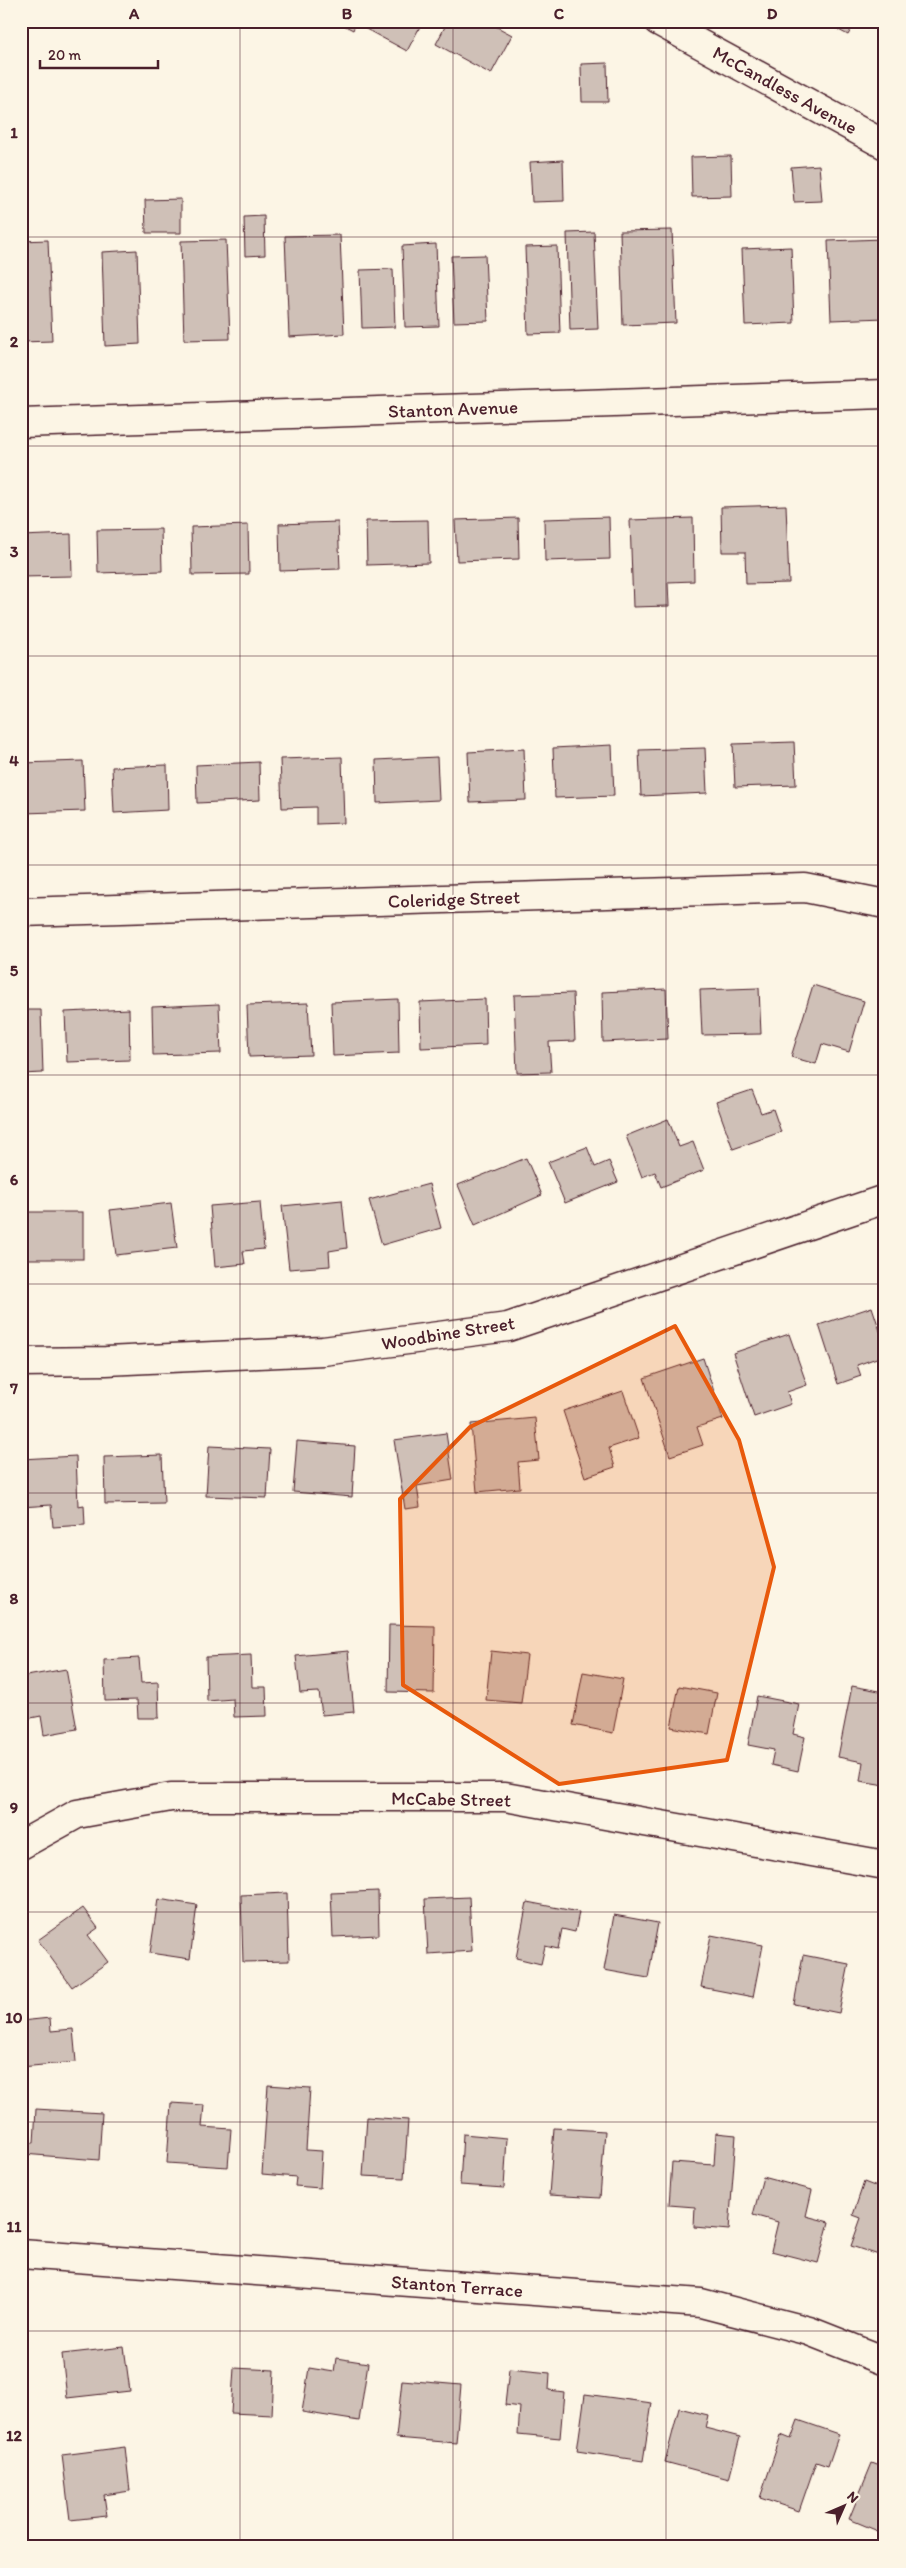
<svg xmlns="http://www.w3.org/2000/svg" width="906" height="2568" font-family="Itim,sans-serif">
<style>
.building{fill:#cfc0b7;stroke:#4a1f2b}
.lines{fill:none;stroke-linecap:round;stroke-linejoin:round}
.minor-casing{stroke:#4a1f2b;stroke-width:31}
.tertiary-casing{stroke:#4a1f2b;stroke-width:31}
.minor{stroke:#fcf5e5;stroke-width:28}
.tertiary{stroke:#fcf5e5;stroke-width:28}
.marked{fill:#e8590c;fill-opacity:0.2;stroke:#e8590c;stroke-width:4;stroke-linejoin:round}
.grid{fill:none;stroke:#4a1f2b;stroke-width:1;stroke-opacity:0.55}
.labels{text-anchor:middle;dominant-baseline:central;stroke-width:4.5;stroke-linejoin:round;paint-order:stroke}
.street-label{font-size:19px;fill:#4a1f2b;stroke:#fcf5e5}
.neatline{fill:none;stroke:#4a1f2b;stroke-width:2}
.grid-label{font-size:16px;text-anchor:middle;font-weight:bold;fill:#4a1f2b}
</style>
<rect width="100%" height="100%" fill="#fcf5e5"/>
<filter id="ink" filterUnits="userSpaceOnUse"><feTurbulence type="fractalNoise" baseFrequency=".02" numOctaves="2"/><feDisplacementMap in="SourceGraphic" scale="10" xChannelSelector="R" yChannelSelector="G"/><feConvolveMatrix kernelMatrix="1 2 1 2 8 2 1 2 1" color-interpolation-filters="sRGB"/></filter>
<g filter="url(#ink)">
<g class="building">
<path d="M 336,21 L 357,21 L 353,30 Z"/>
<path d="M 367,21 L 423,21 L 407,51 L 364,28 Z"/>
<path d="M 448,21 L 486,21 L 512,35 L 491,74 L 436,44 Z"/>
<path d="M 822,21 L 856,21 L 848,35 Z"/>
<path d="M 607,63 L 608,102 L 582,102 L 581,64 Z"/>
<path d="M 731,156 L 732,196 L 692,197 L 691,157 Z"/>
<path d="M 563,160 L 564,201 L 532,202 L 530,162 Z"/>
<path d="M 819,165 L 822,201 L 794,202 L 791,167 Z"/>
<path d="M 181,199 L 181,233 L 146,233 L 145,200 Z"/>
<path d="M 264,216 L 265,255 L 245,256 L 244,217 Z"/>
<path d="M 672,230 L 676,323 L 623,325 L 620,231 Z"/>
<path d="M 594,232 L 598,329 L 570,330 L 567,233 Z"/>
<path d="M 340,235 L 344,334 L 289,337 L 285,236 Z"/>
<path d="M 883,239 L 885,318 L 831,320 L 828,241 Z"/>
<path d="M 48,240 L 52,341 L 21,342 L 21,241 Z"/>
<path d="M 226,240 L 230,339 L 184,340 L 181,241 Z"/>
<path d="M 436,244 L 439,326 L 405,327 L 402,246 Z"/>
<path d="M 557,246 L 560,333 L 528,334 L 525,247 Z"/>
<path d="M 791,247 L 794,323 L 745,325 L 742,249 Z"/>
<path d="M 137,250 L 140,344 L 105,346 L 102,252 Z"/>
<path d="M 485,255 L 488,321 L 454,322 L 451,256 Z"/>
<path d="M 393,269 L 395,327 L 362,328 L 360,270 Z"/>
<path d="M 786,505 L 789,583 L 746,584 L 745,552 L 722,552 L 721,507 Z"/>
<path d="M 609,517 L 610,559 L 545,561 L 544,519 Z"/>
<path d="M 518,518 L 519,559 L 457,561 L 455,520 Z"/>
<path d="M 693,518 L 694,581 L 668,582 L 669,606 L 633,607 L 630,520 Z"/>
<path d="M 428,520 L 429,563 L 367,565 L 366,521 Z"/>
<path d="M 338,522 L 340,569 L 280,571 L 279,524 Z"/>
<path d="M 248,525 L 249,574 L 192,575 L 191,527 Z"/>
<path d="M 161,529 L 162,571 L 98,573 L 97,530 Z"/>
<path d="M 71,534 L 72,576 L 21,577 L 21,536 Z"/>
<path d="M 794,742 L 796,785 L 735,787 L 733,744 Z"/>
<path d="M 612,745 L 614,796 L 555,798 L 553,748 Z"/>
<path d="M 705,748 L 707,793 L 641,796 L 639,750 Z"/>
<path d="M 524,749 L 526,800 L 470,802 L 468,752 Z"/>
<path d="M 342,757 L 344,823 L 316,824 L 316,807 L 282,808 L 280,759 Z"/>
<path d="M 437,757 L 439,800 L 377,803 L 376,760 Z"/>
<path d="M 83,761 L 85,811 L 24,813 L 22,763 Z"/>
<path d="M 259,762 L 260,800 L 197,803 L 196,765 Z"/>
<path d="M 167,765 L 168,810 L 114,813 L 112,767 Z"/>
<path d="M 813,985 L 864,1001 L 849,1052 L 822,1044 L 816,1064 L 791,1057 Z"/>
<path d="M 759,988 L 761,1034 L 702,1035 L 700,990 Z"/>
<path d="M 666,989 L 668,1039 L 603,1042 L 602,992 Z"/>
<path d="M 573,993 L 575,1041 L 549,1042 L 551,1072 L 517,1073 L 514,995 Z"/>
<path d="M 398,999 L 399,1053 L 333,1056 L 331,1002 Z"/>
<path d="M 485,999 L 486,1045 L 421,1048 L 420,1002 Z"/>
<path d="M 308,1003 L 311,1055 L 249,1057 L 247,1005 Z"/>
<path d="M 219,1004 L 221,1053 L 153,1055 L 152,1007 Z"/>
<path d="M 129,1009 L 130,1060 L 67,1062 L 65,1012 Z"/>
<path d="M 21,1010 L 41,1010 L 43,1073 L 21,1074 Z"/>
<path d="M 752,1090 L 761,1113 L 773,1109 L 781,1132 L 733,1149 L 716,1102 Z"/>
<path d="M 668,1119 L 679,1147 L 693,1142 L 704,1170 L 661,1187 L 655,1172 L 642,1177 L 626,1136 Z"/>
<path d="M 587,1147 L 595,1167 L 609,1161 L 618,1182 L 565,1203 L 548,1162 Z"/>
<path d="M 526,1158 L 542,1195 L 475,1225 L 458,1185 Z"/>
<path d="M 429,1184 L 441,1228 L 382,1245 L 369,1200 Z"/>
<path d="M 342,1200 L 347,1248 L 329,1251 L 330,1266 L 289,1269 L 282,1206 Z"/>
<path d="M 260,1202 L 264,1249 L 243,1251 L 245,1264 L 215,1267 L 210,1206 Z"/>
<path d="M 171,1203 L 177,1248 L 116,1255 L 110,1210 Z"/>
<rect x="22" y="1212" width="61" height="47"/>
<path d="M 872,1307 L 885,1346 L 885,1355 L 857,1365 L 861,1376 L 838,1384 L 819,1325 Z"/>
<path d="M 789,1334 L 807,1385 L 787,1392 L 791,1404 L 754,1417 L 733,1353 Z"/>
<path d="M 703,1358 L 723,1419 L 697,1427 L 703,1445 L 670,1456 L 644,1378 Z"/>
<path d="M 623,1391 L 639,1438 L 609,1448 L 615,1467 L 585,1477 L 563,1411 Z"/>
<path d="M 535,1418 L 539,1460 L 518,1462 L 520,1488 L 477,1492 L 471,1424 Z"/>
<path d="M 446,1433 L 453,1480 L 417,1486 L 420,1507 L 405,1509 L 394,1440 Z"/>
<path d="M 297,1441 L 355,1446 L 352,1497 L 293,1492 Z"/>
<path d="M 209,1446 L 270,1449 L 267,1498 L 206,1496 Z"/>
<path d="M 162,1455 L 164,1503 L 105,1504 L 104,1457 Z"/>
<path d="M 76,1456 L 78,1506 L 84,1505 L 85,1525 L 53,1527 L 51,1505 L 21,1507 L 21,1459 Z"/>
<path d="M 389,1625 L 435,1626 L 434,1693 L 388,1692 Z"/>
<path d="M 348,1651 L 354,1712 L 322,1715 L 319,1692 L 300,1693 L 296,1656 Z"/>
<path d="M 491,1651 L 527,1655 L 521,1703 L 486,1700 Z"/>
<path d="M 251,1655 L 252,1687 L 266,1687 L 267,1716 L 234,1717 L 233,1699 L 207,1701 L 206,1657 Z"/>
<path d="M 139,1658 L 141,1683 L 158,1682 L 159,1718 L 138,1718 L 137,1700 L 105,1701 L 104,1660 Z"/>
<path d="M 66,1669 L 77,1729 L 44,1735 L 41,1716 L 21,1720 L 21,1677 Z"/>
<path d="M 583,1672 L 623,1679 L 613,1733 L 573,1725 Z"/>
<path d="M 679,1686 L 717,1693 L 709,1734 L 671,1727 Z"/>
<path d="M 852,1686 L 885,1692 L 885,1785 L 860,1781 L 863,1762 L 838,1757 Z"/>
<path d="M 757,1696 L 799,1704 L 793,1734 L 805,1737 L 798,1771 L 771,1765 L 774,1750 L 748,1745 Z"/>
<path d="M 378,1891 L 379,1935 L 333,1937 L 331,1893 Z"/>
<path d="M 287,1893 L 289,1961 L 243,1962 L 241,1895 Z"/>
<path d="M 469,1897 L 472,1951 L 428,1954 L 425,1899 Z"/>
<path d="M 158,1899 L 197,1905 L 190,1959 L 150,1953 Z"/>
<path d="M 527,1902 L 579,1912 L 575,1932 L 562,1929 L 558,1949 L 545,1946 L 541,1964 L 516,1958 Z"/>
<path d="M 83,1908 L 98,1928 L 88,1935 L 108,1962 L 72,1987 L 38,1940 Z"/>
<path d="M 614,1915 L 658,1923 L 648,1978 L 604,1970 Z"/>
<path d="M 711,1935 L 763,1945 L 753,1997 L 701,1987 Z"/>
<path d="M 803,1955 L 849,1964 L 839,2013 L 794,2004 Z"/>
<path d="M 50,2018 L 51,2031 L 73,2029 L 76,2062 L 21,2067 L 21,2021 Z"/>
<path d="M 268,2085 L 310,2088 L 306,2150 L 322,2151 L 320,2188 L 295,2186 L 296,2177 L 262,2174 Z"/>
<path d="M 171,2103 L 204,2105 L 202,2127 L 231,2129 L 228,2167 L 167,2163 Z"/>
<path d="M 36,2109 L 102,2113 L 99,2160 L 23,2154 L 23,2142 L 34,2143 Z"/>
<path d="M 367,2117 L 408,2120 L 404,2178 L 363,2176 Z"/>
<path d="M 554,2128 L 605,2131 L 600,2198 L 549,2195 Z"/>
<path d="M 716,2133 L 736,2135 L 729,2230 L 694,2227 L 695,2207 L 669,2205 L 672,2162 L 714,2165 Z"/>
<path d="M 463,2134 L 507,2138 L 504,2188 L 460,2185 Z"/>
<path d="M 763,2177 L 812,2190 L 806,2216 L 829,2222 L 818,2263 L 771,2251 L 778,2222 L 753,2215 Z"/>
<path d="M 864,2182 L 885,2190 L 885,2257 L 851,2246 L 861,2218 L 853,2215 Z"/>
<path d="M 124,2347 L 130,2391 L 67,2398 L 62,2354 Z"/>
<path d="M 336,2358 L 368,2363 L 359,2421 L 302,2412 L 309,2368 L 334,2372 Z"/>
<path d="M 234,2368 L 274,2370 L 272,2415 L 231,2413 Z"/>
<path d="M 509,2369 L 550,2373 L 549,2390 L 564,2392 L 560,2438 L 518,2434 L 520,2407 L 505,2405 Z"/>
<path d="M 402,2380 L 461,2385 L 456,2443 L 396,2438 Z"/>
<path d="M 585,2394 L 652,2403 L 643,2461 L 577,2451 Z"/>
<path d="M 679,2408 L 708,2415 L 705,2428 L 740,2437 L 729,2479 L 665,2462 Z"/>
<path d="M 798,2420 L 839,2434 L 828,2466 L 816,2462 L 799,2511 L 760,2498 L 781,2435 L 791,2439 Z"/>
<path d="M 125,2447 L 130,2491 L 104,2495 L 107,2516 L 70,2520 L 62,2455 Z"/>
<path d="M 872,2463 L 885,2468 L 885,2534 L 849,2519 Z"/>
</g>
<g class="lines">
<defs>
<g id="minor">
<path d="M 658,21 L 885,145"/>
<path d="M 21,912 L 805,888 L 885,904"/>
<path d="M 21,1362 L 106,1361 L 323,1351 L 508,1327 L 885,1199"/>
<path d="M 21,1845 L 77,1814 L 171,1797 L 505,1797 L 885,1865"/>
<path d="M 21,2254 L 701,2303 L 809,2331 L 885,2361"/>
</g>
<path id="tertiary" d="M 21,423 L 885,394"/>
</defs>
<use href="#minor" class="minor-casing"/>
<use href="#tertiary" class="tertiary-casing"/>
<use href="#minor" class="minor"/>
<use href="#tertiary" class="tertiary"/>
</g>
</g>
<path class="marked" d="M 675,1326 L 739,1440 L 774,1567 L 727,1760 L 559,1784 L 403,1685 L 400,1499 L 470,1427 Z"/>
<path class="grid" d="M 240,21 L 240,2547M 453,21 L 453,2547M 666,21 L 666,2547M 21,237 L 885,237M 21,446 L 885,446M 21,656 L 885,656M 21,865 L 885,865M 21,1075 L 885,1075M 21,1284 L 885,1284M 21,1493 L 885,1493M 21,1703 L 885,1703M 21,1912 L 885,1912M 21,2122 L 885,2122M 21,2331 L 885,2331"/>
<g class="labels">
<g class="street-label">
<text transform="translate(785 90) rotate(29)">McCandless Avenue</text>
<text transform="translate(453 409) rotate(-2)">Stanton Avenue</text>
<text transform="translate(454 899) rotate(-2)">Coleridge Street</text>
<text transform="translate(448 1333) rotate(-9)">Woodbine Street</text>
<text transform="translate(451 1799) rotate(1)">McCabe Street</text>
<text transform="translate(457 2286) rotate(4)">Stanton Terrace</text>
</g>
</g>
<rect width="906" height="2568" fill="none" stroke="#fcf5e5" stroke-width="55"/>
<g transform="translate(844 2506) rotate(45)" stroke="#fcf5e5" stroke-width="4" paint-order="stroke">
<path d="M0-4L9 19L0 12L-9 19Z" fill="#4a1f2b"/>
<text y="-8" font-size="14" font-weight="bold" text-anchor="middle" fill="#4a1f2b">N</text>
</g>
<path d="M40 60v8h118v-8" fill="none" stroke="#4a1f2b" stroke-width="2.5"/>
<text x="48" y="60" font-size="15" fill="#4a1f2b" stroke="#fcf5e5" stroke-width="4" paint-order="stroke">20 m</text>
<rect x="28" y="28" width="850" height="2512" class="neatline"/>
<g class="grid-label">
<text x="134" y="19">A</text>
<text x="347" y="19">B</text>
<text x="559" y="19">C</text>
<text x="772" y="19">D</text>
<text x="14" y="138">1</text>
<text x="14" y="347">2</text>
<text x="14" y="557">3</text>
<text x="14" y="766">4</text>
<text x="14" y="976">5</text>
<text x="14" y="1185">6</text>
<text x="14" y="1394">7</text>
<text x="14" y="1604">8</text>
<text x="14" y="1813">9</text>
<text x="14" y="2023">10</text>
<text x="14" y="2232">11</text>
<text x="14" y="2441">12</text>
</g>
</svg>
